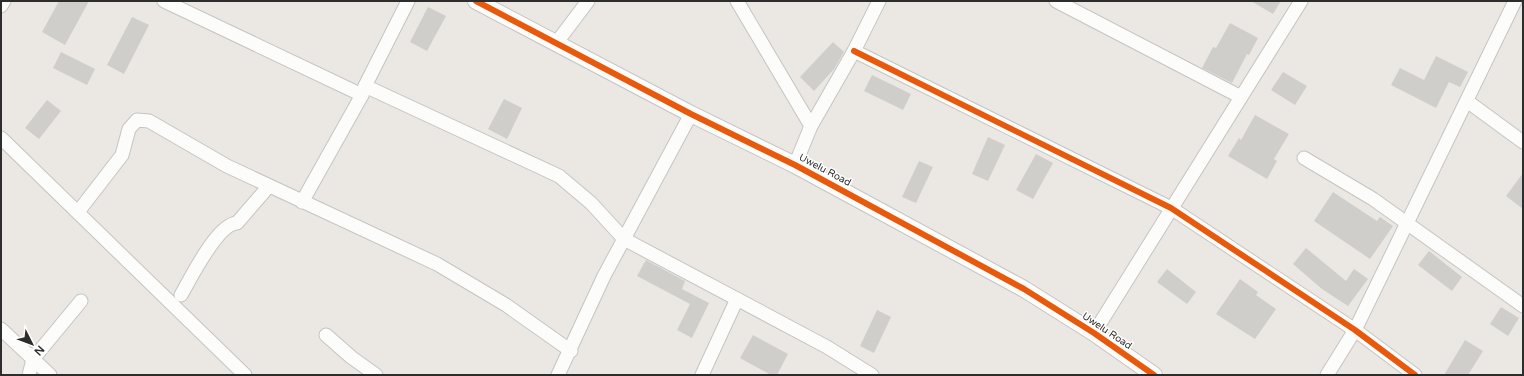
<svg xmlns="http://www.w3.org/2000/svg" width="1524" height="376" font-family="'Varela Round',sans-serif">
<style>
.building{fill:#d0cecb}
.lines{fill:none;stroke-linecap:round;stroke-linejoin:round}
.minor-casing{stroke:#c5c4c4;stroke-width:15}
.tertiary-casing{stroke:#c5c4c4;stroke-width:18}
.minor{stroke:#fcfcfb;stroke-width:13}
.tertiary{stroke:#fcfcfb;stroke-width:16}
.cycleway-casing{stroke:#fff;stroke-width:8}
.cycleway{stroke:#e8590c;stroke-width:6}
.labels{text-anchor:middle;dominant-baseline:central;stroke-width:3;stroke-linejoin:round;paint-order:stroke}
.street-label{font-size:10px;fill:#2d2d2d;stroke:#fff}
</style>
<rect width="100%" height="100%" fill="#ebe8e4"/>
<g class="building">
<path d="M 59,1 L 89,1 L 65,45 L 42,32 Z"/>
<path d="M 1251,1 L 1281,1 L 1273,14 Z"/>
<path d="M 428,7 L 446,16 L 427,51 L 410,42 Z"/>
<path d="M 132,17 L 149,25 L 124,74 L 107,65 Z"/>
<path d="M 1230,23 L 1258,38 L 1249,55 L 1247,54 L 1232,83 L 1202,68 L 1213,47 L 1216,48 Z"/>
<path d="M 833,42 L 844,52 L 834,69 L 814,91 L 800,77 Z"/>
<path d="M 61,52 L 95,69 L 87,85 L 53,68 Z"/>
<path d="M 1436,56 L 1468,72 L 1460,87 L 1449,82 L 1436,108 L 1391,85 L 1400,68 L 1424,80 Z"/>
<path d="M 1283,72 L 1307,86 L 1295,105 L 1271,90 Z"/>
<path d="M 872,75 L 911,94 L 903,110 L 864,91 Z"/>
<path d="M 504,99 L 522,108 L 507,139 L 488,129 Z"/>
<path d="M 47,100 L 61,111 L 39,139 L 25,128 Z"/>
<path d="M 1255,115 L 1289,134 L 1274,159 L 1277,161 L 1267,179 L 1228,156 L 1239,138 L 1241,140 Z"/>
<path d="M 988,137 L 1005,145 L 988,181 L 972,174 Z"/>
<path d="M 1036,154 L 1053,163 L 1033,199 L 1016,190 Z"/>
<path d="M 919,161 L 933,167 L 916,203 L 902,197 Z"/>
<path d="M 1523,173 L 1523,209 L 1506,196 Z"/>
<path d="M 1333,192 L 1377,221 L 1380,217 L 1393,226 L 1370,259 L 1314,221 Z"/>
<path d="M 1306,248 L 1346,281 L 1354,269 L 1368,279 L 1348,306 L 1322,289 L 1293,264 Z"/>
<path d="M 1429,251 L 1462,277 L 1452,291 L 1418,265 Z"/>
<path d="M 646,260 L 685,281 L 682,289 L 709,303 L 692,338 L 677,330 L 690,304 L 637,276 Z"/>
<path d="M 1167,269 L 1196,292 L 1187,304 L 1157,282 Z"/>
<path d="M 1240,279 L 1258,292 L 1256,295 L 1276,309 L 1255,339 L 1216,314 Z"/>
<path d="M 1501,307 L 1519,318 L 1508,336 L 1490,324 Z"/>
<path d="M 877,310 L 891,317 L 874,353 L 860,346 Z"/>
<path d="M 753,335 L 788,354 L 777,375 L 771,375 L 740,358 Z"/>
<path d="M 1465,340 L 1483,351 L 1468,375 L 1444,375 Z"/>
</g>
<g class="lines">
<defs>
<g id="minor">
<path d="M 164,1 L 362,95"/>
<path d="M 737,1 L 811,126"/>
<path d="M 1056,1 L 1241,97"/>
<path d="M 1,6 L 4,1"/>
<path d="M 557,42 L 588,1"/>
<path d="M 854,51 L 1171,208 L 1355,330 L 1415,375"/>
<path d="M 365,86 L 559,176 L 591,203 L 624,239 L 827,347 L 872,375"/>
<path d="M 1467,101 L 1523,142"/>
<path d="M 1,138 L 245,375"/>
<path d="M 1304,158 L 1373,199 L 1523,306"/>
<path d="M 795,165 L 811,126 L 854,51 L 879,1"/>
<path d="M 302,202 L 362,95 L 365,86 L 408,1"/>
<path d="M 78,212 L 122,155 L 129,129 L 137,120 L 149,121 L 227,166 L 437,264 L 506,305 L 571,351"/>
<path d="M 181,295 C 191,278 217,224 237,223 L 269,186"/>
<path d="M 1,329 L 50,375"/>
<path d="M 1094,333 L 1301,1"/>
<path d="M 326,335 L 351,357 L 376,375"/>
<path d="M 29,375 L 33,359 L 81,301"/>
<path d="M 558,375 L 604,276 L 691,114"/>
<path d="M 702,375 L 737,299"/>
<path d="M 1327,375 L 1355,330 L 1515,1"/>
</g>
<path id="tertiary" d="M 476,1 L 691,114 L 795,165 L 1024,289 L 1094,333 L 1154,375"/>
</defs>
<use href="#minor" class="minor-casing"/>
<use href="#tertiary" class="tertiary-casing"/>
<use href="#minor" class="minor"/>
<use href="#tertiary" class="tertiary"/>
<defs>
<g id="cycleway">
<path d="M 476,1 L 691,114 L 795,165 L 1024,289 L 1094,333 L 1154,375"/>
<path d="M 854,51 L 1171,208 L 1355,330 L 1415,375"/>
</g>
</defs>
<use href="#cycleway" class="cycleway-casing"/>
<use href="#cycleway" class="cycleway"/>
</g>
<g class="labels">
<g class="street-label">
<text transform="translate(825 170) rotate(28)">Uwelu Road</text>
<text transform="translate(1107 331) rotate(34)">Uwelu Road</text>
</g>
</g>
<rect width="1524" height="376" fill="none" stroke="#2d2d2d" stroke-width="4"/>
<g transform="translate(32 344) rotate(132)" stroke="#ffffff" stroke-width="3" paint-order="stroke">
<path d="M0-3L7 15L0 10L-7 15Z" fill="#2d2d2d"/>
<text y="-6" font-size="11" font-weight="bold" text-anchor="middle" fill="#2d2d2d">N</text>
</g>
</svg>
